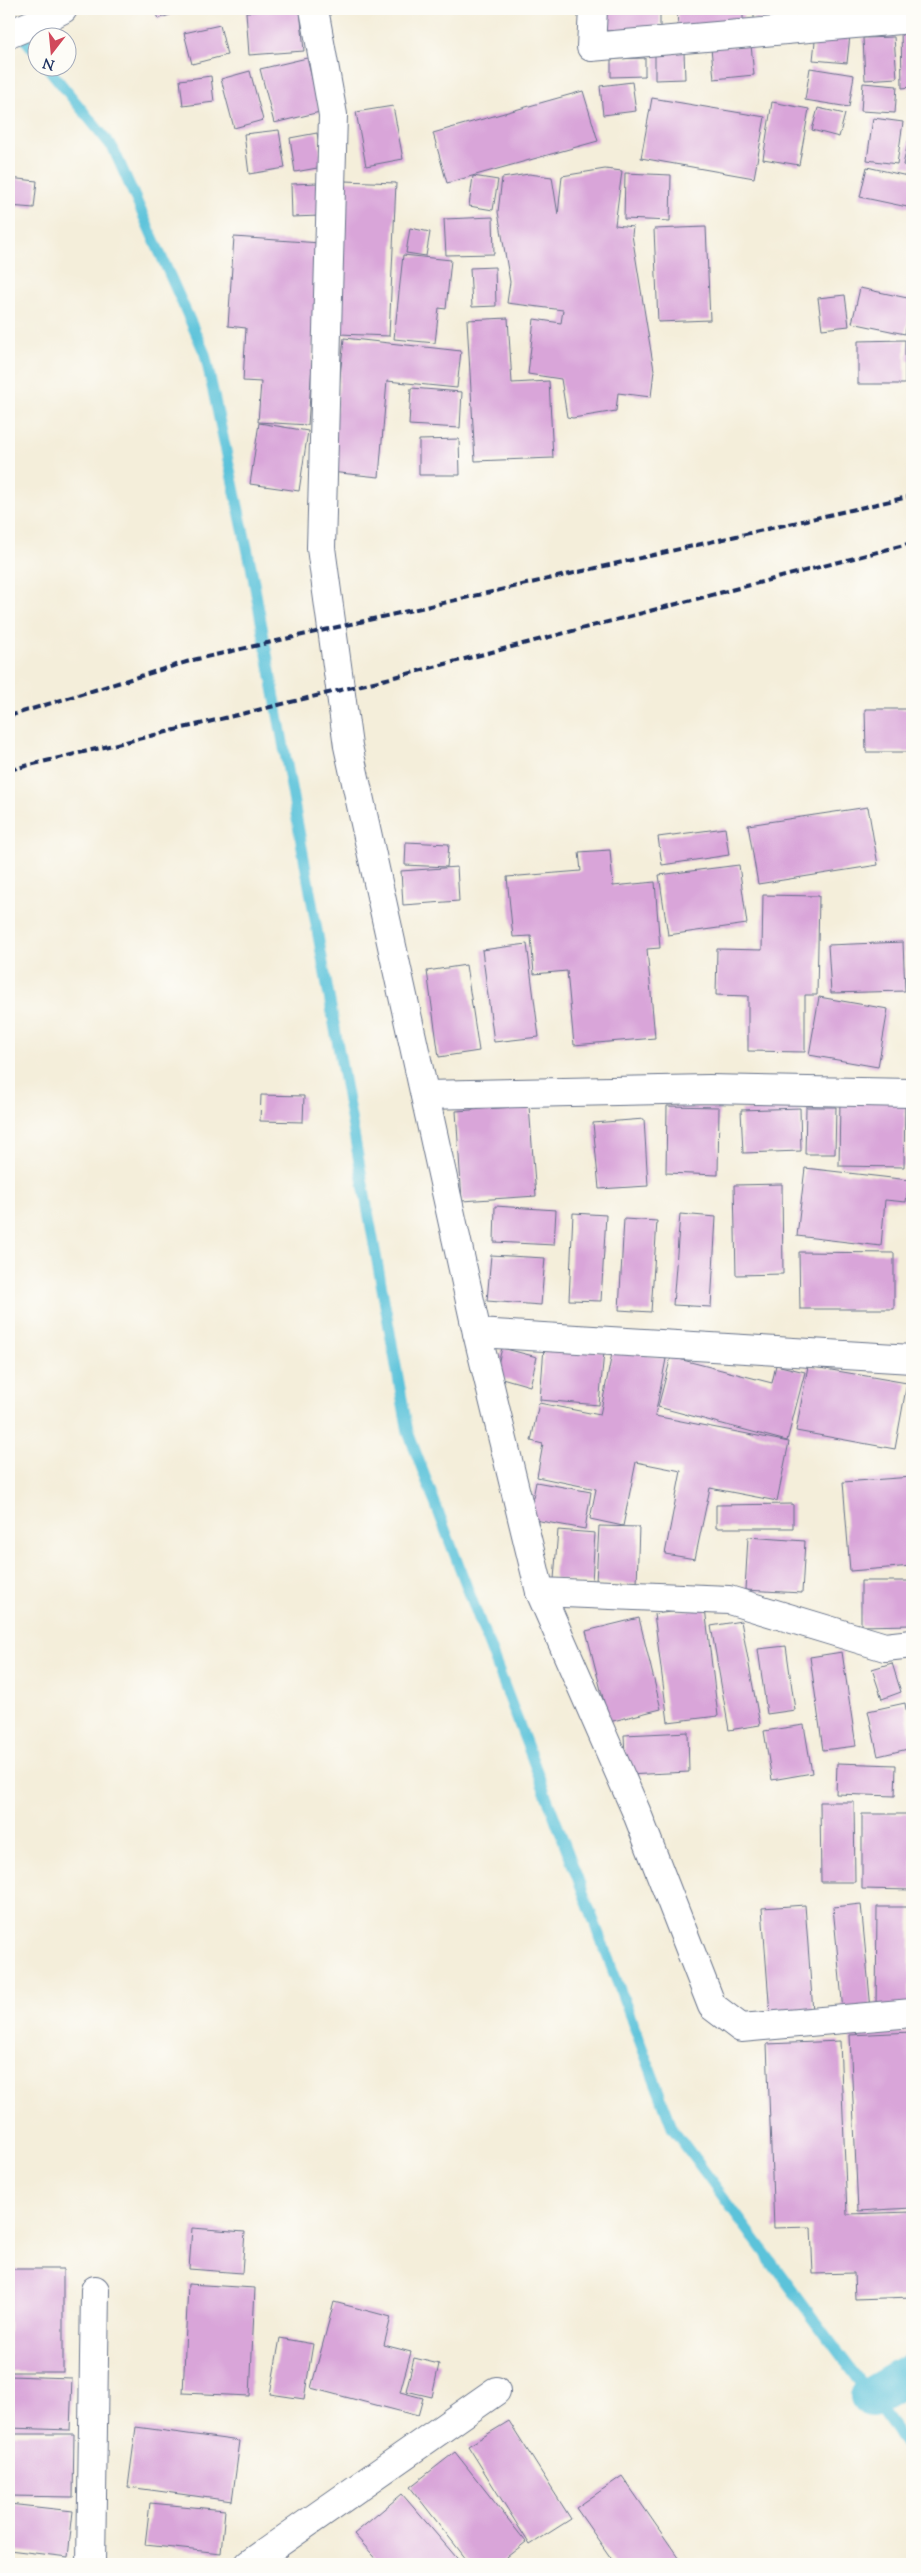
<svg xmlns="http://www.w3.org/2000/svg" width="921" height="2573" font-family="'Sorts Mill Goudy',serif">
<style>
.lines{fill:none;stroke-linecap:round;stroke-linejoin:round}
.stream{stroke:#5cc3da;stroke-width:11}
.canal{stroke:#5cc3da;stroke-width:40}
.building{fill:#d9a5d9}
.street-casing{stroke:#677289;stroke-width:30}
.secondary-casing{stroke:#677289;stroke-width:30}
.street{stroke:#fff;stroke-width:28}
.secondary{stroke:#fff;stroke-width:28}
.rail{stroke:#1b2f5e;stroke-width:4;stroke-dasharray:8 4;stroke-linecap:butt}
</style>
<rect width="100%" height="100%" fill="#fdfcf7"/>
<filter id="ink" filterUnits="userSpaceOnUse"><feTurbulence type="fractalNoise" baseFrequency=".02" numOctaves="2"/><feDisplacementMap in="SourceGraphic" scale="10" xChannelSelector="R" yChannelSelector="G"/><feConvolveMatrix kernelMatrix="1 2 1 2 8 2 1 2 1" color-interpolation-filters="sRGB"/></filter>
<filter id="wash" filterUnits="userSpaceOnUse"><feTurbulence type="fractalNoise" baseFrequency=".0096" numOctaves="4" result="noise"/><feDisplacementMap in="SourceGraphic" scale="20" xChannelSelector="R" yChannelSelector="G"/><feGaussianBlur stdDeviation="1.12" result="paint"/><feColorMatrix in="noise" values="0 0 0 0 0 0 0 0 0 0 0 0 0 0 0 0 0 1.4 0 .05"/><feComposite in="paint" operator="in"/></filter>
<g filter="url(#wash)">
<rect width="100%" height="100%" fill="#f4eeda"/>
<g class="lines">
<g class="stream">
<path d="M 18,31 L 38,55"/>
<path d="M 48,68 L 113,148 L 205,354 L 251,566 L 408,1432 L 673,2129 L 912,2452"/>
</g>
<path class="canal" d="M 871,2397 L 912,2373"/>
</g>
<g id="blocks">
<g class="building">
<path d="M 154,9 L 187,9 L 158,19 Z"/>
<path d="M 300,9 L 304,51 L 249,55 L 246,12 Z"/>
<path d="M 603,9 L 660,9 L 660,29 L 604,31 Z"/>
<path d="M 677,9 L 743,9 L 743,27 L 678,28 Z"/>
<rect x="754" y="9" width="41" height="11"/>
<rect x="808" y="9" width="49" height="5"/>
<path d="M 220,25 L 227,55 L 192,64 L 184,33 Z"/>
<path d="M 901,26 L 912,26 L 912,87 L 902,88 Z"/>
<path d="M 816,32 L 850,35 L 847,63 L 813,60 Z"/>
<path d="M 894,37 L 897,78 L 865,80 L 863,38 Z"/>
<path d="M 751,45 L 754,75 L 714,79 L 711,48 Z"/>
<path d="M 684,52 L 685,79 L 655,80 L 655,53 Z"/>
<path d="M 307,58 L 320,112 L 274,123 L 260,69 Z"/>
<path d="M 645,58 L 645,76 L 611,77 L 611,59 Z"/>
<path d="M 810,68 L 854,75 L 849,107 L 805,100 Z"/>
<path d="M 250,71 L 263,120 L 234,128 L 221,79 Z"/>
<path d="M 211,76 L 214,102 L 183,106 L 180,80 Z"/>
<path d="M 632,82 L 636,111 L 603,115 L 600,86 Z"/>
<path d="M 863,83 L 897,86 L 895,113 L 861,111 Z"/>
<path d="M 583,91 L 598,141 L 447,183 L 433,133 Z"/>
<path d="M 652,98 L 765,117 L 754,178 L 641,158 Z"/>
<path d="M 772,102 L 809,109 L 799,165 L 763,159 Z"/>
<path d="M 393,106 L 403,159 L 366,166 L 356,112 Z"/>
<path d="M 818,108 L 845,114 L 839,137 L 812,130 Z"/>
<path d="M 873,118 L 903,122 L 897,164 L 867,160 Z"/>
<path d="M 912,125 L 912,167 L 903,165 Z"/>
<path d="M 279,130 L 285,168 L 249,174 L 244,134 Z"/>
<path d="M 317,133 L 323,167 L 295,172 L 290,138 Z"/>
<path d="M 867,167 L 912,177 L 912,208 L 860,197 Z"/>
<path d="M 605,169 L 622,171 L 615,225 L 633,227 L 632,235 L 654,370 L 651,397 L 618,393 L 616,411 L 573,418 L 567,417 L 561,379 L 528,374 L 534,319 L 561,323 L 563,310 L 507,303 L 510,282 L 498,212 L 502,178 L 529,174 L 552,177 L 558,215 L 562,176 Z"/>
<path d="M 625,173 L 671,175 L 670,221 L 624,219 Z"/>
<path d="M 473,176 L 498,180 L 493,210 L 469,206 Z"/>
<path d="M 9,178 L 37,181 L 34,208 L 9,206 Z"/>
<path d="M 345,181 L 396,183 L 389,336 L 339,334 Z"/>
<path d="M 318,183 L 320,216 L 292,217 L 291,184 Z"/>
<path d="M 493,217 L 494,254 L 446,255 L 444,219 Z"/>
<path d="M 706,227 L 710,320 L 658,322 L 654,229 Z"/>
<path d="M 410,228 L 430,232 L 426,256 L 406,253 Z"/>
<path d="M 234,237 L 320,243 L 308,425 L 258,422 L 261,382 L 243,381 L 246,328 L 228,326 Z"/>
<path d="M 403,255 L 451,260 L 446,309 L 439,308 L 435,343 L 394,339 Z"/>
<path d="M 495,267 L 496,306 L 472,307 L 470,268 Z"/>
<path d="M 860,288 L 912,299 L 905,334 L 852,323 Z"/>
<path d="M 845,295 L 849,326 L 822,329 L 818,298 Z"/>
<path d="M 508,318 L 512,383 L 549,381 L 553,458 L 475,461 L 467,320 Z"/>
<path d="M 910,330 L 912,330 L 912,361 L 907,361 Z"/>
<path d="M 344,338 L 461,351 L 457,388 L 387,381 L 379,477 L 330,472 Z"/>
<path d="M 905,340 L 905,384 L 858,384 L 858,341 Z"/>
<path d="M 411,388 L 462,392 L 460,428 L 409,425 Z"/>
<path d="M 259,423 L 308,431 L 299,491 L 250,484 Z"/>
<path d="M 459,439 L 460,475 L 419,475 L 419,440 Z"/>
<path d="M 865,709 L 912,709 L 912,752 L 866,752 Z"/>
<path d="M 868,807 L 878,865 L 758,884 L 748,825 Z"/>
<path d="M 725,828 L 729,855 L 662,865 L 658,837 Z"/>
<path d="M 406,842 L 449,844 L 447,867 L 405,865 Z"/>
<path d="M 610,850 L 613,886 L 655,882 L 660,948 L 647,949 L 655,1038 L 574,1045 L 567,971 L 534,974 L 531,936 L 513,937 L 507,877 L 581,871 L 579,852 Z"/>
<path d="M 739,865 L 747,924 L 668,935 L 659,875 Z"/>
<path d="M 457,867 L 459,901 L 403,905 L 401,871 Z"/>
<path d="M 763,895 L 819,896 L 817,995 L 805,995 L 805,1052 L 748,1051 L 748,996 L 716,995 L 717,949 L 762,950 Z"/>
<path d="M 903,942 L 905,991 L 831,993 L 828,945 Z"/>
<path d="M 527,944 L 539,1037 L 494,1042 L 482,950 Z"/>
<path d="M 466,965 L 479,1051 L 439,1057 L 427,971 Z"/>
<path d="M 819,997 L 888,1009 L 878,1067 L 809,1055 Z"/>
<path d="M 261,1095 L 304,1096 L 303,1122 L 260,1121 Z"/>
<path d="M 840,1100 L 905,1101 L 904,1167 L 839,1166 Z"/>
<path d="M 529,1106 L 536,1196 L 462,1201 L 456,1111 Z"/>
<path d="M 667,1106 L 719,1107 L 718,1175 L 666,1173 Z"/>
<path d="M 806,1107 L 836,1107 L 835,1154 L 805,1154 Z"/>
<path d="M 800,1108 L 801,1151 L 743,1153 L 741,1110 Z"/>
<path d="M 644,1119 L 648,1186 L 599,1189 L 593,1123 Z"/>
<path d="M 805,1168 L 909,1180 L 906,1202 L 885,1200 L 881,1246 L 797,1236 Z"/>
<path d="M 782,1184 L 783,1274 L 736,1275 L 734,1185 Z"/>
<path d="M 495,1206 L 556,1210 L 554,1245 L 494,1242 Z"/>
<path d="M 573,1213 L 606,1215 L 601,1301 L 569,1300 Z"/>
<path d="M 680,1214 L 716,1217 L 711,1307 L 673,1305 Z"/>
<path d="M 624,1219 L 657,1221 L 651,1312 L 619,1310 Z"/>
<path d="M 799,1252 L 894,1253 L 894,1309 L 800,1309 Z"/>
<path d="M 491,1255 L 545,1258 L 541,1305 L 487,1301 Z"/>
<path d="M 544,1347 L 604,1352 L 599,1405 L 540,1400 Z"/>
<path d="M 502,1348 L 537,1357 L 530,1386 L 495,1376 Z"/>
<path d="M 613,1348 L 666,1359 L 655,1416 L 789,1442 L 777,1501 L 710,1488 L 695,1559 L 665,1554 L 681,1471 L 636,1462 L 623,1526 L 590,1519 L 596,1489 L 537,1477 L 543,1444 L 531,1441 L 539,1403 L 600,1415 Z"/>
<path d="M 671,1357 L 772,1383 L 776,1365 L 805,1372 L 787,1441 L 658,1407 Z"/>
<path d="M 808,1366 L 907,1383 L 895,1449 L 796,1431 Z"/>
<path d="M 912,1477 L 912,1566 L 850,1571 L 843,1482 Z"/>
<path d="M 536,1482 L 591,1492 L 585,1529 L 529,1519 Z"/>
<path d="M 793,1504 L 793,1528 L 716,1528 L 716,1505 Z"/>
<path d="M 599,1526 L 639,1527 L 637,1584 L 596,1582 Z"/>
<path d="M 558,1530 L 595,1533 L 592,1582 L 554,1579 Z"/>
<path d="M 748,1537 L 805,1541 L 802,1593 L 745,1590 Z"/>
<path d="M 861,1581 L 912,1581 L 912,1625 L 861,1626 Z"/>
<path d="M 705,1608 L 718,1716 L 668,1722 L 654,1614 Z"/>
<path d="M 639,1618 L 661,1709 L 609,1722 L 586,1631 Z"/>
<path d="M 741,1621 L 760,1725 L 729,1730 L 711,1626 Z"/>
<path d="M 786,1646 L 795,1710 L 767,1714 L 758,1649 Z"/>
<path d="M 842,1652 L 856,1746 L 823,1750 L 810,1657 Z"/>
<path d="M 892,1663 L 901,1692 L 882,1699 L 872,1669 Z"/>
<path d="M 905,1703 L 912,1748 L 878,1756 L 868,1711 Z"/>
<path d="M 804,1725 L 812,1773 L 772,1780 L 764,1731 Z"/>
<path d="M 688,1732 L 689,1772 L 626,1775 L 624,1735 Z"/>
<path d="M 837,1763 L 896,1765 L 895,1796 L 836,1794 Z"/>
<path d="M 820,1802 L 854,1802 L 855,1882 L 821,1882 Z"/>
<path d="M 862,1814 L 912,1814 L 912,1890 L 862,1889 Z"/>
<path d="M 861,1904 L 871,2009 L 843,2011 L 833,1907 Z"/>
<path d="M 805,1905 L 813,2012 L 770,2015 L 762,1908 Z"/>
<path d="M 877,1907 L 910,1907 L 909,2010 L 876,2009 Z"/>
<path d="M 912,2032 L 912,2208 L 858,2211 L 850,2035 Z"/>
<path d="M 840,2041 L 847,2214 L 912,2212 L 912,2297 L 855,2299 L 854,2273 L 813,2274 L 811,2227 L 774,2228 L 767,2044 Z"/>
<path d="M 192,2228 L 245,2232 L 242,2273 L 189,2269 Z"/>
<rect x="9" y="2269" width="54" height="103"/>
<path d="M 188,2284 L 255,2288 L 250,2396 L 183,2393 Z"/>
<path d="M 334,2302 L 391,2317 L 384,2345 L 411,2352 L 400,2392 L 423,2398 L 418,2416 L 311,2388 Z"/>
<path d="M 280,2338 L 313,2344 L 304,2399 L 270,2394 Z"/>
<path d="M 414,2358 L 439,2364 L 432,2397 L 406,2391 Z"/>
<path d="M 9,2376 L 72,2378 L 70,2430 L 9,2428 Z"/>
<path d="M 509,2421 L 571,2519 L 530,2545 L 468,2446 Z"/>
<path d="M 136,2427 L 240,2441 L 232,2501 L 128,2487 Z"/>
<path d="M 9,2434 L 74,2434 L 73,2497 L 9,2496 Z"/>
<path d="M 455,2452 L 526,2542 L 498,2564 L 470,2564 L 410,2487 Z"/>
<path d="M 622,2476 L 683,2564 L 615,2564 L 576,2508 Z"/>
<path d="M 402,2494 L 462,2564 L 381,2564 L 354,2534 Z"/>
<path d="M 150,2503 L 225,2510 L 221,2553 L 145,2545 Z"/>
<path d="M 9,2504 L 73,2511 L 68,2557 L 9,2550 Z"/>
</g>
</g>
</g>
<g filter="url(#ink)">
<use href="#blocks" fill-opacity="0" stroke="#677289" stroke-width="1"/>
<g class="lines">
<defs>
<g id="street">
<path d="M 593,9 L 591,47 L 912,19"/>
<path d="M 425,1095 L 709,1089 L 912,1093"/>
<path d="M 477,1333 L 912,1359"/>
<path d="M 540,1592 L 729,1600 L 885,1647 L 912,1644"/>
<path d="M 91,2564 L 95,2290"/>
<path d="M 249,2564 L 496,2391"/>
</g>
<g id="secondary">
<path d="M 314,9 L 333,115 L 321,548 L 348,746 L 477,1333 L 540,1592 L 636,1811 L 712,2006 L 741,2028 L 912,2013"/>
<path d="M 9,34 L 40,21 L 63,9"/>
</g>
</defs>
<use href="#street" class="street-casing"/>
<use href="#secondary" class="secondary-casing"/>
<use href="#street" class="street"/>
<use href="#secondary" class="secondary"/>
<g class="rail">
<path d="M 9,716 L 193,660 L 912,496"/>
<path d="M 9,770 L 403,675 L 912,543"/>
</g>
</g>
</g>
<rect width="921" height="2573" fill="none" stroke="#fdfcf7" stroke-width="30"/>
<g transform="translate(52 52) rotate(196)"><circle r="24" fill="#fdfcf7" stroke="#a3aaba"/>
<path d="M0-4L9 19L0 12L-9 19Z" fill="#d1495b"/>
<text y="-8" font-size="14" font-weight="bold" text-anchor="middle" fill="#1b2f5e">N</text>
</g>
</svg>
